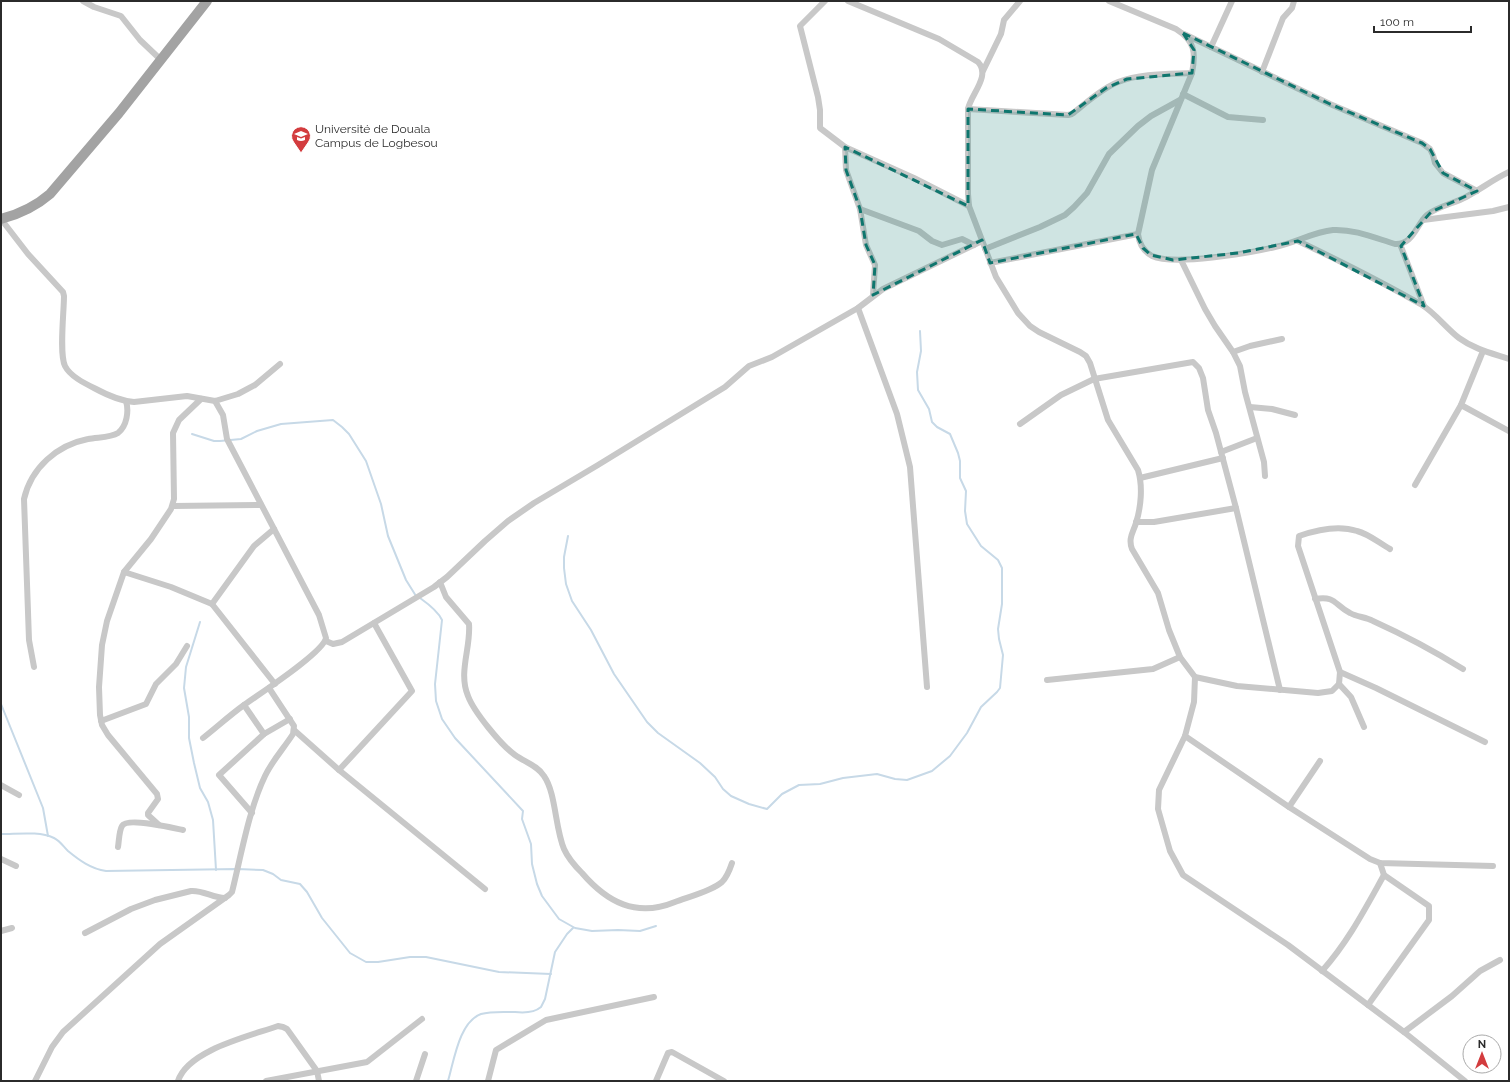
<svg xmlns="http://www.w3.org/2000/svg" width="1510" height="1082" font-family="Raleway,sans-serif">
<style>
.lines{fill:none;stroke-linecap:round;stroke-linejoin:round}
.stream{stroke:#c7d9e7;stroke-width:2}
.minor{stroke:#c8c8c8;stroke-width:6}
.primary{stroke:#a3a3a3;stroke-width:10}
.marked{fill:#0f766e;fill-opacity:0.2;stroke:#0f766e;stroke-width:3;stroke-dasharray:8 5;stroke-linejoin:round}
.labels{text-anchor:middle;dominant-baseline:central;stroke-width:4;stroke-linejoin:round;paint-order:stroke}
.poi-label{font-size:12px;fill:#2b2b2b;stroke:#fff;text-anchor:start}
</style>
<rect width="100%" height="100%" fill="#fff"/>
<g class="lines">
<g class="stream">
<path d="M 192,434 L 214,441 L 220,441 L 241,439 L 257,431 L 281,424 L 333,420 L 342,427 L 349,434 L 366,461 L 381,504 L 388,536 L 406,580 L 416,596"/>
<path d="M 568,536 L 564,557 L 564,568 L 566,584 L 572,601 L 591,630 L 614,674 L 647,722 L 658,733 L 700,763 L 715,777 L 723,789 L 731,796 L 749,804 L 767,809 L 782,794 L 799,785 L 820,784 L 843,778 L 877,774 L 895,779 L 907,780 L 932,771 L 950,756 L 967,733 L 981,707 L 997,692 L 1000,688 L 1003,655 L 999,639 L 998,629 L 1002,604 L 1002,568 L 998,560 L 981,546 L 967,524 L 965,511 L 966,491 L 960,478 L 960,461 L 958,453 L 950,434 L 937,427 L 932,422 L 929,409 L 918,390 L 917,372 L 921,351 L 920,331"/>
<path d="M 420,598 C 427,603 438,611 442,620 L 435,684 L 436,701 L 442,719 L 455,738 L 523,811 L 522,819 L 531,844 L 532,864 L 537,884 L 542,896 L 559,919 L 575,928 L 592,931 L 618,930 L 640,931 L 656,926"/>
<path d="M 200,622 L 186,667 L 184,688 L 189,717 L 189,738 L 194,763 L 200,788 L 208,802 L 213,820 L 216,870"/>
<path d="M 1,704 L 43,808 L 48,836"/>
<path d="M 1,834 C 18,834 39,831 54,838 C 60,841 63,846 68,851 C 79,860 91,869 106,871 L 237,869 L 263,870 L 273,874 L 281,880 L 300,884 L 307,892 L 322,918 L 350,953 L 366,962 L 378,962 L 410,957 L 426,957 L 499,972 L 551,974"/>
<path d="M 448,1081 C 454,1061 459,1022 481,1014 C 491,1011 504,1012 515,1012 C 524,1013 534,1013 541,1007 L 545,999 L 555,952 L 567,934 L 573,928"/>
</g>
<g class="minor">
<path d="M 83,1 L 94,7 L 121,16 L 140,40 L 160,59"/>
<path d="M 825,1 L 800,26 L 818,97 L 820,110 L 820,128 L 845,147 L 914,178 L 969,206"/>
<path d="M 848,1 L 939,39 L 978,62 C 991,76 971,94 968,109 L 968,194 L 969,206 L 996,277 L 1018,313 L 1030,326 L 1039,332 L 1080,352 L 1086,356 L 1090,363 L 1108,420 L 1138,470 C 1143,486 1141,507 1136,523 C 1133,533 1128,538 1132,549 L 1158,593 L 1169,630 L 1180,657 L 1195,677 L 1237,686 L 1318,693 L 1332,691 L 1339,684 L 1340,672 L 1298,546 L 1299,536 C 1316,530 1339,525 1357,531 C 1369,534 1379,543 1390,549"/>
<path d="M 1109,1 L 1176,29 C 1195,41 1196,53 1192,73 L 1152,170 L 1138,234 C 1139,243 1143,251 1152,256 C 1174,266 1250,253 1275,247 C 1295,243 1313,232 1333,230 C 1355,229 1375,238 1395,244 C 1413,245 1416,225 1427,215 C 1436,207 1455,203 1466,197 C 1481,189 1494,179 1509,172"/>
<path d="M 1184,34 L 1330,104 L 1422,143 L 1430,149 L 1433,155 L 1435,163 L 1443,173 L 1477,191"/>
<path d="M 1211,47 L 1232,1"/>
<path d="M 983,71 L 1001,34 L 1004,20 L 1020,1"/>
<path d="M 1262,72 L 1283,18 L 1292,8 L 1294,1"/>
<path d="M 1183,94 L 1228,117 L 1263,120"/>
<path d="M 968,109 L 1068,115 L 1072,114 C 1086,103 1101,89 1118,82 C 1141,73 1168,74 1192,73"/>
<path d="M 845,147 L 846,170 L 860,209 L 866,245 L 875,265 L 873,295"/>
<path d="M 860,209 L 919,231 L 932,241 L 942,245 L 962,239 L 974,245"/>
<path d="M 1,219 L 28,254 L 63,292 L 64,296 C 64,312 59,354 65,366 C 70,376 84,383 94,388 C 107,395 120,401 134,402 L 187,396 L 215,401 L 238,394 L 255,385 L 280,364"/>
<path d="M 1423,220 L 1493,211 L 1509,207"/>
<path d="M 1298,241 C 1340,261 1382,282 1422,305 C 1434,312 1447,329 1459,338 C 1474,349 1491,353 1509,359"/>
<path d="M 1400,244 L 1424,306"/>
<path d="M 985,249 L 1040,227 L 1065,215 L 1074,207 L 1087,193 L 1109,154 L 1138,126 L 1151,116 L 1180,100"/>
<path d="M 1181,260 L 1205,309 L 1215,326 L 1233,352 L 1240,366 L 1245,392 L 1264,462 L 1265,476"/>
<path d="M 990,263 L 1138,234"/>
<path d="M 858,308 L 897,414 L 910,467 L 927,687"/>
<path d="M 1233,352 L 1250,346 L 1282,339"/>
<path d="M 1461,405 L 1509,431"/>
<path d="M 1250,407 L 1272,409 L 1295,415"/>
<path d="M 1020,424 L 1061,395 L 1094,379 L 1193,362 L 1199,368 L 1203,378 L 1208,410 L 1216,433 L 1236,508"/>
<path d="M 1221,452 L 1257,438"/>
<path d="M 1140,478 L 1223,458"/>
<path d="M 1415,485 L 1461,405 L 1483,351"/>
<path d="M 173,506 L 261,505"/>
<path d="M 1136,522 L 1154,522 L 1236,508 L 1280,690"/>
<path d="M 124,572 L 171,587 L 212,604 L 275,684"/>
<path d="M 440,582 L 446,597 L 469,624 C 471,648 458,672 468,696 C 474,712 501,745 515,755 C 525,762 538,766 544,776 C 556,793 555,828 564,849 C 568,858 575,866 582,873 C 607,902 636,918 675,902 C 688,897 712,891 722,882 C 727,877 730,869 732,863"/>
<path d="M 1315,599 C 1336,595 1335,606 1350,613 C 1357,617 1366,617 1373,621 C 1404,635 1434,651 1463,669"/>
<path d="M 212,604 L 254,546 L 274,529"/>
<path d="M 374,623 L 412,691 L 339,770 L 485,889"/>
<path d="M 326,641 L 333,644 L 342,642 L 434,587 L 447,577 L 485,541 L 508,521 L 534,503 L 598,465 L 725,387 L 749,366 L 772,357 L 858,308 L 883,289 L 982,241"/>
<path d="M 34,667 L 29,640 L 24,499 C 31,468 57,445 88,439 C 97,437 110,438 118,433 C 127,426 129,411 126,401"/>
<path d="M 1340,672 L 1376,688 L 1485,742"/>
<path d="M 1195,677 L 1194,702 L 1185,736 L 1289,807 L 1370,859 L 1380,863 L 1493,866"/>
<path d="M 1047,680 L 1153,669 L 1180,657"/>
<path d="M 1339,684 L 1351,697 L 1364,727"/>
<path d="M 244,705 L 264,734"/>
<path d="M 101,721 L 146,704 L 156,684 L 176,664 L 187,646"/>
<path d="M 294,730 L 339,770"/>
<path d="M 1185,736 L 1159,790 L 1158,809 L 1170,851 L 1183,875 L 1288,945 L 1404,1032 L 1465,1081"/>
<path d="M 203,738 C 217,727 230,715 244,705 C 259,694 323,653 326,638 L 319,615 L 227,439 L 223,415 L 215,401"/>
<path d="M 1,785 L 19,795"/>
<path d="M 1289,807 L 1320,761"/>
<path d="M 252,813 L 219,775 L 264,734 L 290,719"/>
<path d="M 159,825 L 148,815 L 148,813 L 158,799 L 157,794 L 108,735 L 102,725 L 100,715 L 99,687 L 102,645 L 107,621 L 124,572 L 151,539 L 171,509 L 174,499 L 173,433 L 179,420 L 201,399"/>
<path d="M 118,847 C 119,841 119,831 122,826 C 127,817 173,828 183,830"/>
<path d="M 1,859 L 16,866"/>
<path d="M 1,931 L 12,928"/>
<path d="M 85,933 L 131,909 L 155,900 L 191,891 C 203,890 213,898 225,898"/>
<path d="M 1322,971 C 1348,942 1365,909 1384,875"/>
<path d="M 1368,1005 L 1429,920 L 1429,906 L 1384,875 L 1380,863"/>
<path d="M 1404,1032 L 1452,996 L 1480,971 L 1500,960"/>
<path d="M 35,1081 L 52,1047 L 63,1032 L 160,944 L 229,895 L 232,892 C 241,856 249,809 265,776 C 272,761 284,748 293,734 L 294,726 L 269,688"/>
<path d="M 178,1081 C 188,1050 250,1036 278,1026 L 283,1027 L 287,1029 L 317,1071 L 319,1081"/>
<path d="M 266,1081 L 367,1062 L 422,1019"/>
<path d="M 416,1081 L 425,1054"/>
<path d="M 488,1081 L 496,1050 L 546,1020 L 654,997"/>
<path d="M 656,1081 L 668,1053 L 672,1052 L 724,1081"/>
</g>
<path class="primary" d="M 1,219 C 20,214 35,207 50,194 L 119,113 L 207,1"/>
</g>
<path class="marked" d="M 1183,33 L 1330,104 L 1422,143 L 1430,149 L 1443,173 L 1477,191 L 1431,212 L 1401,246 L 1424,306 L 1298,241 L 1238,253 L 1173,260 L 1151,255 L 1143,248 L 1136,234 L 990,263 L 982,240 L 873,295 L 875,265 L 866,245 L 860,209 L 846,170 L 845,147 L 968,206 L 968,109 L 1068,115 L 1106,88 L 1127,79 L 1192,73 L 1194,50 Z"/>
<defs>
<symbol id="university-pin" viewBox="-11 -11 22 30"><path d="M0 17L-7.5 6A9.5 9.5 0 1 1 7.5 6Z" fill="#d33c3e" stroke="#fff"/><path d="M0-5L7-2L0 1L-7-2ZM-4 1L0 2.5L4 1V4Q0 6-4 4Z" fill="#fff"/></symbol>
</defs>
<g fill-rule="evenodd">
<use href="#university-pin" x="290" y="125" width="22" height="30"/>
</g>
<g class="labels">
<g class="poi-label">
<text x="315" y="129">Université de Douala<tspan x="315" dy="14">Campus de Logbesou</tspan></text>
</g>
</g>
<rect width="1510" height="1082" fill="none" stroke="#2b2b2b" stroke-width="4"/>
<g transform="translate(1482 1054)"><circle r="19" fill="#ffffff" stroke="#aaaaaa"/>
<path d="M0-3L7 15L0 10L-7 15Z" fill="#d33c3e"/>
<text y="-6" font-size="11" font-weight="bold" text-anchor="middle" fill="#2b2b2b">N</text>
</g>
<path d="M1374 26v6h97v-6" fill="none" stroke="#2b2b2b" stroke-width="2"/>
<text x="1380" y="26" font-size="12" fill="#2b2b2b" stroke="#ffffff" stroke-width="3" paint-order="stroke">100 m</text>
</svg>
